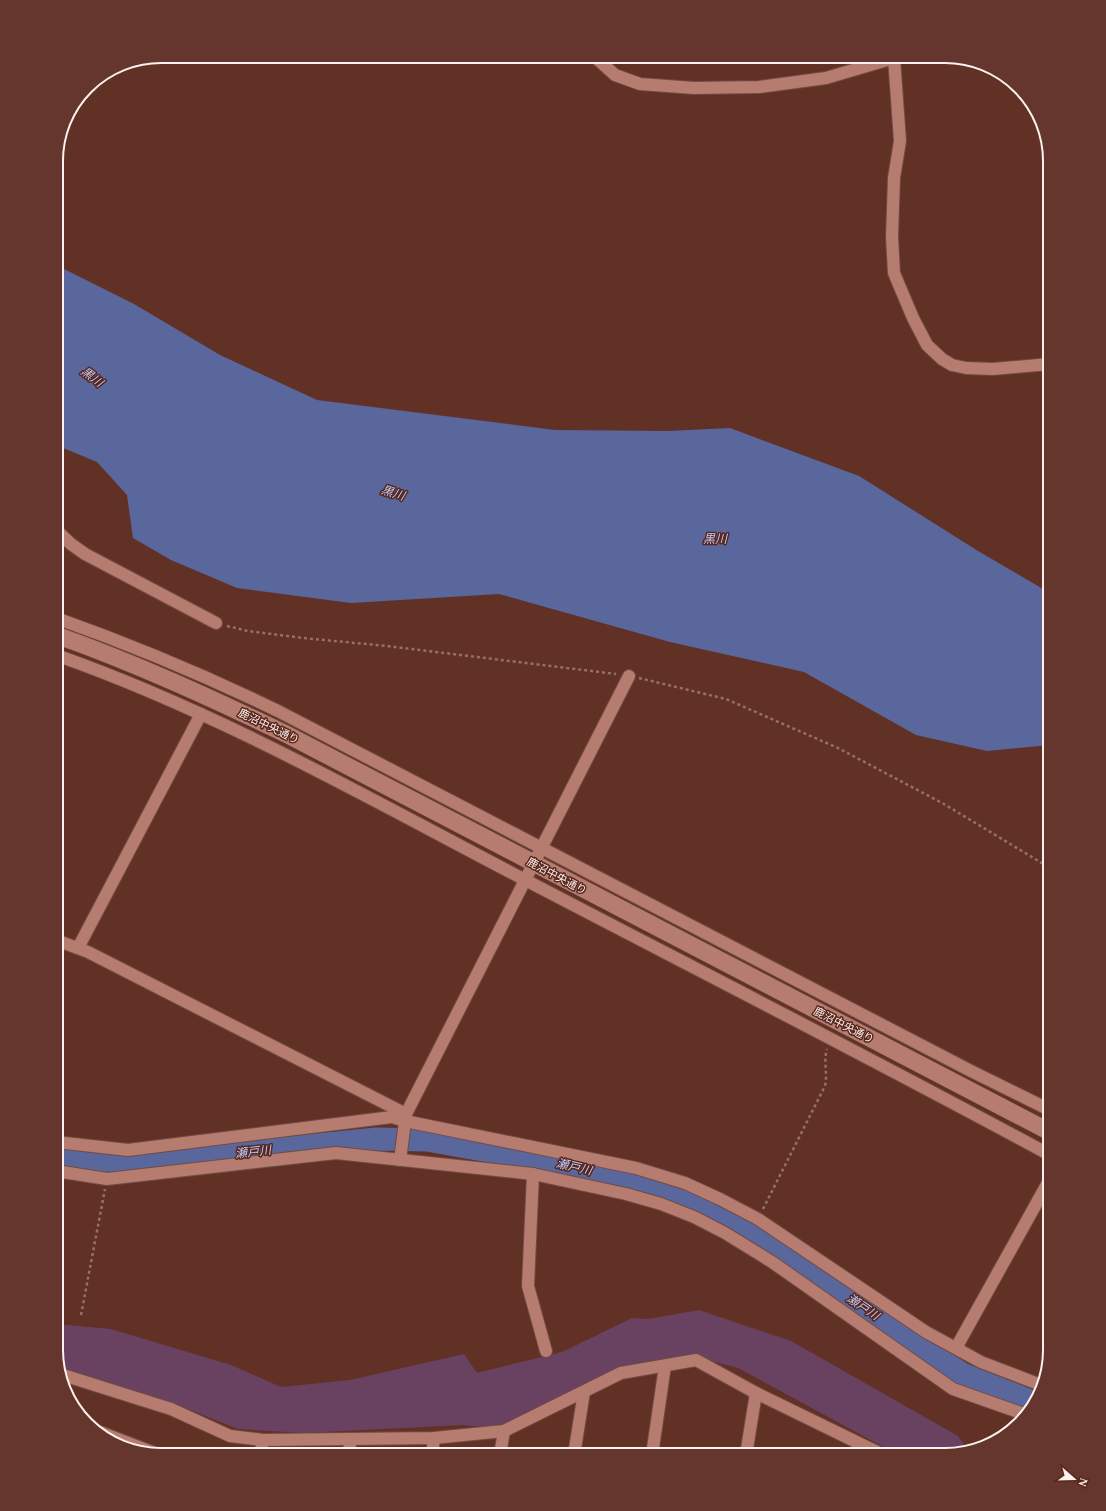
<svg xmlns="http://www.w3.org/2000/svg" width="1106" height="1511" font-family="'Times New Roman','Noto Sans JP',serif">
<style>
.green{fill:#694161}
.water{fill:#5a679d}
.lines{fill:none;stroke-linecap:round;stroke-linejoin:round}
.river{stroke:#5a679d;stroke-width:23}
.street-casing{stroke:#714b43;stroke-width:14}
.secondary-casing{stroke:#714b43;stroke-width:18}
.path{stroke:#957068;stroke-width:2.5;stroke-dasharray:3 3;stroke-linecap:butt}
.street{stroke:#b57c6f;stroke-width:12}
.secondary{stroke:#b57c6f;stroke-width:17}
.labels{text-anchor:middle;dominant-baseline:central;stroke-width:3;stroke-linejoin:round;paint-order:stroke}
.street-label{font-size:11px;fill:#fef1ee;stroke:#57261c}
.water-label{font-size:12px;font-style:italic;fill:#c0cdfe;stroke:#57261c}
.rim{fill:none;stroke:#fef1ee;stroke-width:2}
</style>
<rect width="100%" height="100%" fill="#623126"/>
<path class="green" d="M 699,1310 L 791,1341 L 958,1436 L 967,1449 L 945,1455 L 893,1455 L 889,1450 L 738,1368 L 686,1354 L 561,1396 L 498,1428 L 462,1425 L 303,1433 L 238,1429 L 178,1405 L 61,1370 L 56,1350 L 56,1324 L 111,1329 L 231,1365 L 281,1387 L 350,1380 L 464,1354 L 477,1373 L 562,1352 L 632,1318 L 648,1319 Z"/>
<path class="water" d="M 56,265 L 134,304 L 220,355 L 317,400 L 555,430 L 668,431 L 730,428 L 859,476 L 978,551 L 1050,593 L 1050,745 L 987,751 L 916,735 L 804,672 L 670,642 L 499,594 L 351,603 L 237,588 L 171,560 L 133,538 L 127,495 L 97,462 L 56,445 Z"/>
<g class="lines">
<path class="river" d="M 56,1153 L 88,1160 L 155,1161 L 377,1139 L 427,1140 L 561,1164 L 646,1185 L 686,1200 L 760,1238 L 962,1374 L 1035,1403"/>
<defs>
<g id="street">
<path d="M 594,56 L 615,75 L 640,84 L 694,88 L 759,87 L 826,78 L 894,58"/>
<path d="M 895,56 L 894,58 L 900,141 L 894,178 L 892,237 L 894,273 L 913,318 L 927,345 L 942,359 L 952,365 L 966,368 L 993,369 L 1050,364"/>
<path d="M 56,530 L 71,544 L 85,554 L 216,623"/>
<path d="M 56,618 C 132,645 206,676 278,711 L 969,1070 L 1050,1110"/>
<path d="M 56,655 C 215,711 361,794 510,872 C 690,966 871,1058 1050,1155"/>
<path d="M 56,940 L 88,952 L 406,1114 L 629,676"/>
<path d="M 78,948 L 201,714"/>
<path d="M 56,1142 L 128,1150 L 392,1117 L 405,1121 L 636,1168 L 685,1183 L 720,1199 L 758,1219 L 926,1332 L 981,1362 L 1041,1385"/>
<path d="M 400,1160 L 406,1114"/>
<path d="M 56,1171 L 107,1179 L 336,1153 L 533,1174 L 626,1194 L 661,1204 L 694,1217 L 725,1233 L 772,1262 L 953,1389 L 1024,1414"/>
<path d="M 533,1174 L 528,1286 L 546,1351"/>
<path d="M 956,1348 L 1050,1179"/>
<path d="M 63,1375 L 171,1409 L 230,1436 L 263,1440 L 434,1438 L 504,1431 L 621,1373 L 696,1360 L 756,1393 L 877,1452 L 881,1455"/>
<path d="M 100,1432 L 160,1455"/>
<path d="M 260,1455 L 263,1440"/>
<path d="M 348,1455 L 351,1439"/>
<path d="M 432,1455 L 434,1438"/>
<path d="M 500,1455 L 504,1431"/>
<path d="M 574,1455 L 584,1392"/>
<path d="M 652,1455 L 665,1366"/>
<path d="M 746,1455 L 756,1393"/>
</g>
<path id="secondary" d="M 56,635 C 135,663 211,698 286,734 L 1050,1132"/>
</defs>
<use href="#street" class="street-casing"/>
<use href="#secondary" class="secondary-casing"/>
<g class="path">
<path d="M 227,626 L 248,631 L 303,638 L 387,646 L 616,674"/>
<path d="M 639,678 L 726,699 L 838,748 L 944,804 L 1050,868"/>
<path d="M 763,1209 L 825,1086 C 828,1073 823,1061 827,1049"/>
<path d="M 81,1315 L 105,1189"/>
</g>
<use href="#street" class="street"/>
<use href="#secondary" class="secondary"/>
</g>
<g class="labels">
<g class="street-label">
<text transform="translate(269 726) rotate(26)">鹿沼中央通り</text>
<text transform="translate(557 876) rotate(28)">鹿沼中央通り</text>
<text transform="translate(844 1025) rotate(27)">鹿沼中央通り</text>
</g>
<g class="water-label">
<text transform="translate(92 377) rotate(37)">黒川</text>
<text transform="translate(393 493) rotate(17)">黒川</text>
<text x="715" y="539">黒川</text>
<text transform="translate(253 1152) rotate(-6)">瀬戸川</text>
<text transform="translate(574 1167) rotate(13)">瀬戸川</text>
<text transform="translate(863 1307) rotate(34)">瀬戸川</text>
</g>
</g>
<path d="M0 0H1106V1511H0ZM161 63H945A98 98 0 0 1 1043 161V1350A98 98 0 0 1 945 1448H161A98 98 0 0 1 63 1350V161A98 98 0 0 1 161 63Z" fill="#64362d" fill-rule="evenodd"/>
<path class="rim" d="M161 63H945A98 98 0 0 1 1043 161V1350A98 98 0 0 1 945 1448H161A98 98 0 0 1 63 1350V161A98 98 0 0 1 161 63Z"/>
<g transform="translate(1074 1479) rotate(110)" stroke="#57261c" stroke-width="3" paint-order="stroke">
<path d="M0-3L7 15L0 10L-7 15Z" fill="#fef1ee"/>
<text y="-6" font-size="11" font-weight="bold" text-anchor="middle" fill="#fef1ee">N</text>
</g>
</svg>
